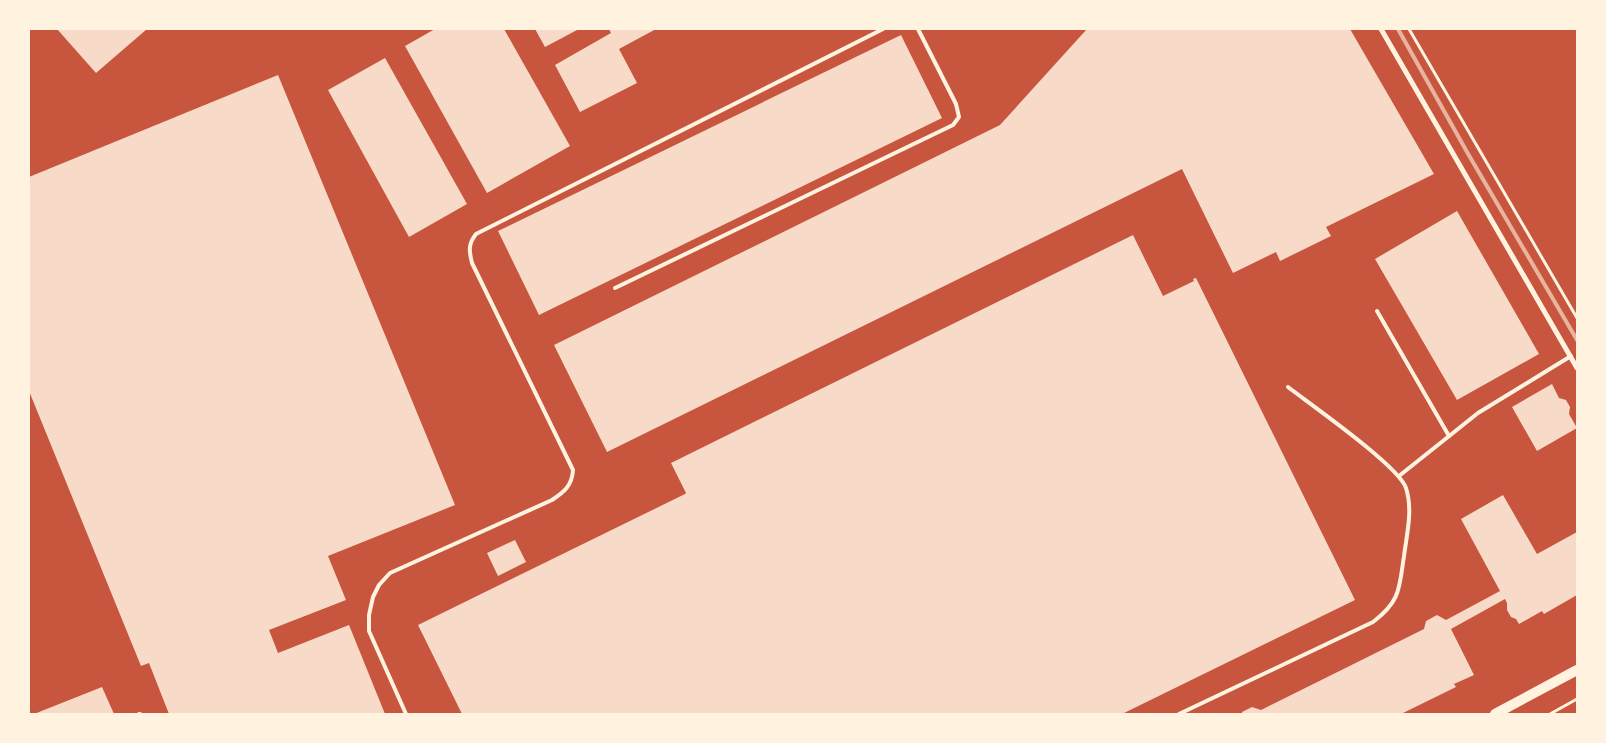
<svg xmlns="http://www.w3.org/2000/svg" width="1606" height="743" font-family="'Nunito Sans',sans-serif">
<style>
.building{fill:#f7dbc8}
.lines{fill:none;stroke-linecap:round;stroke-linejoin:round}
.path{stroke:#fff3e0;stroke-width:3}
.service{stroke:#fff3e0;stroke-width:4}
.minor{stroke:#fff3e0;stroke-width:5}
.secondary{stroke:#fff3e0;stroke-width:10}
.rail{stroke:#e9b49f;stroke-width:4}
</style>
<rect width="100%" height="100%" fill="#c8553d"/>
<g class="building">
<path d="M 57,29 L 147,29 L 96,73 Z"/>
<path d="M 435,29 L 504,29 L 570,146 L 487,193 L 405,46 Z"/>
<path d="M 535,29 L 579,29 L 545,47 Z"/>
<path d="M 609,29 L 656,29 L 619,49 L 637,83 L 580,112 L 555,65 L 611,33 Z"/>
<path d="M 1087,29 L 1350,29 L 1434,174 L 1326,227 L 1331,236 L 1280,261 L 1276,252 L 1233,273 L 1182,169 L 607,452 L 554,345 L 1000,125 Z"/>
<path d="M 901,35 L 942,118 L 539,315 L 498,231 Z"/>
<path d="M 385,58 L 467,204 L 409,237 L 328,90 Z"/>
<path d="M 278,75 L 455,505 L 328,556 L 346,600 L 269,630 L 278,653 L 349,625 L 385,714 L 169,714 L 149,663 L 141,666 L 29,391 L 29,177 Z"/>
<path d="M 1457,211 L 1539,354 L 1457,400 L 1375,259 Z"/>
<path d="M 1133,235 L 1163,296 L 1194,281 L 1193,279 L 1196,278 L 1355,600 L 1122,714 L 462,714 L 418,625 L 685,494 L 686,493 L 671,463 Z"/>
<path d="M 1552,384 L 1559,398 L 1566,400 L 1570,407 L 1569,414 L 1577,428 L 1537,451 L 1512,407 Z"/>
<path d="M 1503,495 L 1537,554 L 1577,532 L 1577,595 L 1544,614 L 1542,611 L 1519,624 L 1516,619 L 1511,617 L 1507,610 L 1507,603 L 1505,599 L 1451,629 L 1474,675 L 1454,684 L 1456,687 L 1401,714 L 1242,714 L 1242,712 L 1252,707 L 1261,710 L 1424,629 L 1426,621 L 1437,615 L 1446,620 L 1500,591 L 1461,519 Z"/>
<path d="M 515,540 L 526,562 L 498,576 L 487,553 Z"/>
<path d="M 102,687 L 114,714 L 34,714 Z"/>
</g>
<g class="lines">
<g class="path">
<path d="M 1409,29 L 1577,318"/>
<path d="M 1550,714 L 1577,699"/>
</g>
<g class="service">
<path d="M 615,288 L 953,125 L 959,117 L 956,104 L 918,29"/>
<path d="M 1377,311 L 1449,436"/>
<path d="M 1399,476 L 1478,413 L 1571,356"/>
<path d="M 139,714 L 140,714"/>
<path d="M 406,714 L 369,631 L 369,615 L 373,597 L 379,585 L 390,573 L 552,500 C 564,492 572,486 573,470 L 472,263 C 469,251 468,244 476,234 L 883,29"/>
<path d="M 1179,714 L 1373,622 C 1401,601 1399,588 1404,556 C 1407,533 1413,510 1406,488 C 1399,466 1310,404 1288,387"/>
</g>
<path class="minor" d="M 1381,29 L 1577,368"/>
<path class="secondary" d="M 1495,714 L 1577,670"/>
<path class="rail" d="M 1398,29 L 1467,152 L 1577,340"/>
</g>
<rect width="1606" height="743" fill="none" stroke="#fff3e0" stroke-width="60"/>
</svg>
